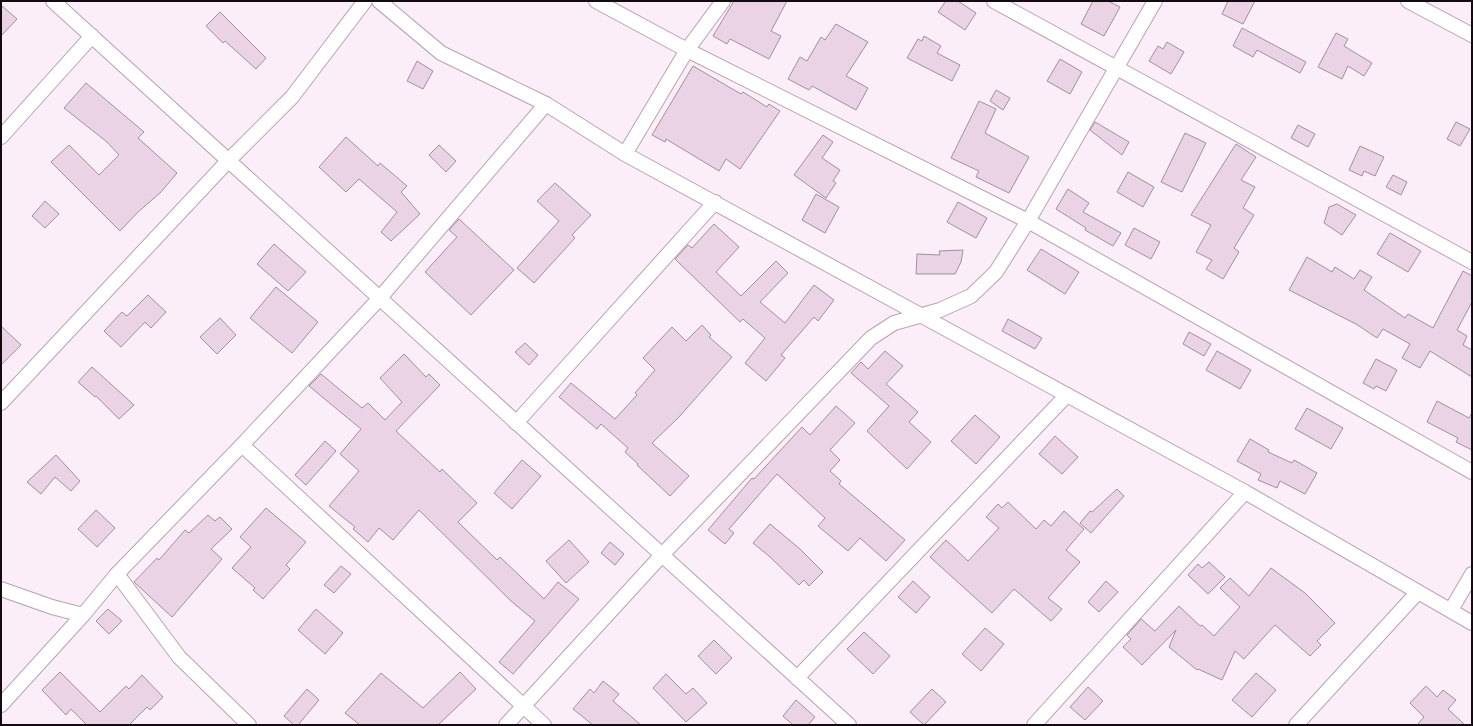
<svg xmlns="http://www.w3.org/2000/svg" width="1473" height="726" font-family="'Roboto Condensed',sans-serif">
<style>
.building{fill:#ead3e4;stroke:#a38e9e}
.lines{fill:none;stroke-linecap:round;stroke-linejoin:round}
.street-casing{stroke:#b8a2b2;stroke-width:16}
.street{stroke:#fff;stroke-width:14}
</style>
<rect width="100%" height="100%" fill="#fceef8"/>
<g class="building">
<path d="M 734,1 L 787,1 L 771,31 L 781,36 L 769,59 L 730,39 L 727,44 L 713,36 Z"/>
<path d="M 946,1 L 958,1 L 976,13 L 965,30 L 938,12 Z"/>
<path d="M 1093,1 L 1108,1 L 1120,7 L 1104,36 L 1081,24 Z"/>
<path d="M 1228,1 L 1255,1 L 1243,24 L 1222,14 Z"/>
<path d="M 1,5 L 17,19 L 1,36 Z"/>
<path d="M 220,12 L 266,58 L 256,69 L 225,41 L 223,43 L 206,26 Z"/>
<path d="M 836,24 L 868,42 L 846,76 L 868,88 L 856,110 L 812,86 L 809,90 L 788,79 L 800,57 L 807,61 L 821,37 L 825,40 Z"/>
<path d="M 1242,28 L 1306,62 L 1300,73 L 1257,50 L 1253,57 L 1233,46 Z"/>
<path d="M 1336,33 L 1348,39 L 1344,46 L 1372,63 L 1364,76 L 1348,66 L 1342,79 L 1318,67 Z"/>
<path d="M 924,36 L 941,46 L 937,53 L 960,65 L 952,81 L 907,58 L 918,39 L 922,41 Z"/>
<path d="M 1167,42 L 1184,52 L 1171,74 L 1149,61 L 1158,46 L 1163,49 Z"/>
<path d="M 1060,59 L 1082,72 L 1070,94 L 1047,81 Z"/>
<path d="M 417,61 L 433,71 L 423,89 L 407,81 Z"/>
<path d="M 693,66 L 741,94 L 743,92 L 767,107 L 769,104 L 780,111 L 740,169 L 726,159 L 719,171 L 666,139 L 665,142 L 652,135 Z"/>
<path d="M 86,83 L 144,132 L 138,138 L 177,173 L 161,192 L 138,212 L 120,231 L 51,162 L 69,145 L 99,175 L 119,155 L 107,142 L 64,108 Z"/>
<path d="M 996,90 L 1010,98 L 1003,110 L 990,101 Z"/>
<path d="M 979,101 L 996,109 L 985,133 L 1029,157 L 1009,193 L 976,177 L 979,171 L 951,158 Z"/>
<path d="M 1095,122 L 1129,142 L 1122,155 L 1090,130 Z"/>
<path d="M 1456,122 L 1470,129 L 1460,146 L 1447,139 Z"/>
<path d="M 1298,125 L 1315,134 L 1308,147 L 1291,138 Z"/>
<path d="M 1185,133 L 1206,143 L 1182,192 L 1161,182 Z"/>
<path d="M 823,135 L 833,142 L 822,158 L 840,170 L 833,181 L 836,183 L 826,198 L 794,175 Z"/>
<path d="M 346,137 L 378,166 L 380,163 L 407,186 L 401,192 L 420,214 L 391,241 L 381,232 L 397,212 L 359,179 L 346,192 L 319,167 Z"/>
<path d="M 1236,144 L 1256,157 L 1241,180 L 1255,187 L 1243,208 L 1254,215 L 1234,248 L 1239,252 L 1223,279 L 1206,269 L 1212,260 L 1196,252 L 1211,225 L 1191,215 Z"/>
<path d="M 439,145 L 456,161 L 446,172 L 429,155 Z"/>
<path d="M 1360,146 L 1384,157 L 1375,176 L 1364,171 L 1362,176 L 1349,170 Z"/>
<path d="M 1128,172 L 1154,187 L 1143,207 L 1117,192 Z"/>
<path d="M 1393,175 L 1407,182 L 1401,195 L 1386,187 Z"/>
<path d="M 555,183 L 591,215 L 572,235 L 575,238 L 534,283 L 517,268 L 559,221 L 537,201 Z"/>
<path d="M 1068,189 L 1089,203 L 1083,212 L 1121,233 L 1113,246 L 1085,230 L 1086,228 L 1056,209 Z"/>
<path d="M 816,194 L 839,207 L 825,233 L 802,220 Z"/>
<path d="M 45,201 L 59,214 L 45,228 L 32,216 Z"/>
<path d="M 958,202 L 987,218 L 976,238 L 947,222 Z"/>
<path d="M 1337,204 L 1356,215 L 1342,235 L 1324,223 L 1329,207 Z"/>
<path d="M 459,219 L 514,270 L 471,315 L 425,272 L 457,237 L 449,230 Z"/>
<path d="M 714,224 L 739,247 L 716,272 L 741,296 L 776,261 L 788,273 L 760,302 L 785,323 L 814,285 L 834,300 L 818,321 L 814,317 L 781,355 L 785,358 L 766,381 L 745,363 L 765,338 L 743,319 L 740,322 L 675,259 L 688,245 L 692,248 Z"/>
<path d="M 1134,228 L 1160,242 L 1151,259 L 1125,245 Z"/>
<path d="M 1390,233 L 1421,251 L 1408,272 L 1377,254 Z"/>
<path d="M 274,244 L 306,272 L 288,291 L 257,264 Z"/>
<path d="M 1041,249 L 1079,272 L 1065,294 L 1027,270 Z"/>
<path d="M 963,250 L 961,262 L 955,274 L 916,274 L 917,254 L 940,255 L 939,251 Z"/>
<path d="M 1307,257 L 1332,272 L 1335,267 L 1354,279 L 1360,270 L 1372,277 L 1364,290 L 1405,318 L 1408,314 L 1433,328 L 1463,271 L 1472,276 L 1472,302 L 1457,330 L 1467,336 L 1463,345 L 1472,350 L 1472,377 L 1430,351 L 1420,368 L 1402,358 L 1410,344 L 1383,329 L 1377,338 L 1356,324 L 1289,290 Z"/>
<path d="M 276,287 L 318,322 L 292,353 L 250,318 Z"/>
<path d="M 148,295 L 166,312 L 151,328 L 145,322 L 121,347 L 104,331 L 122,312 L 127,316 Z"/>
<path d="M 220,318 L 236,335 L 217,354 L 200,337 Z"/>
<path d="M 1008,319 L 1042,338 L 1035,349 L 1002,331 Z"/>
<path d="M 702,325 L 711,335 L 709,337 L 732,357 L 679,417 L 652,443 L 689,476 L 670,496 L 637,465 L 638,464 L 625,452 L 628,448 L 601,424 L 597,429 L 559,397 L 571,383 L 615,419 L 637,395 L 635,393 L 655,370 L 643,358 L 672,327 L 686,341 Z"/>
<path d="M 1,326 L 21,345 L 1,365 Z"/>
<path d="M 1189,332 L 1211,344 L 1204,356 L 1183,344 Z"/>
<path d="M 525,343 L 538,355 L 529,365 L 515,352 Z"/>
<path d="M 885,351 L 903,366 L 886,384 L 918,412 L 909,422 L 931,442 L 907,469 L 867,431 L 889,406 L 851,373 L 861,362 L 868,369 Z"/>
<path d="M 1217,351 L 1251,370 L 1240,389 L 1206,370 Z"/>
<path d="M 404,354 L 426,377 L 429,374 L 440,385 L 396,431 L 440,472 L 442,469 L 477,503 L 458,522 L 497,560 L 500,557 L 544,599 L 558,582 L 579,599 L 513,674 L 499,662 L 535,621 L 511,601 L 419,510 L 393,540 L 379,528 L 368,542 L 353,529 L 355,527 L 329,506 L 359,471 L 340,454 L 361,429 L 309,386 L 321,374 L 362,408 L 368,403 L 385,420 L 402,402 L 380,378 Z"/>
<path d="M 1376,359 L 1397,370 L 1386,391 L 1376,386 L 1374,389 L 1363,383 Z"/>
<path d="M 92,367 L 134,405 L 119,419 L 96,396 L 95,397 L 78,382 Z"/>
<path d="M 1437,401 L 1469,418 L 1472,413 L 1472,450 L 1456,442 L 1458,438 L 1427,422 Z"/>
<path d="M 836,406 L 855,423 L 830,450 L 840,460 L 830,471 L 841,481 L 839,484 L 905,540 L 886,561 L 860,538 L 848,551 L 818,526 L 825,518 L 777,474 L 729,529 L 734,533 L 725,544 L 708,530 L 752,478 L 754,479 L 802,427 L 810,435 Z"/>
<path d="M 1307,408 L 1343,428 L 1331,449 L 1295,429 Z"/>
<path d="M 975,415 L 1000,437 L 976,464 L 951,441 Z"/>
<path d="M 1055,436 L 1078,457 L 1062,474 L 1039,454 Z"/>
<path d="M 1250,439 L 1269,450 L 1268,452 L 1292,463 L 1294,460 L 1317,473 L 1305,494 L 1280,481 L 1277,488 L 1258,480 L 1261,474 L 1237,461 Z"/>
<path d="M 325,441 L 336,451 L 306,485 L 295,475 Z"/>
<path d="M 56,455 L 80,481 L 71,491 L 55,477 L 41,494 L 27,482 Z"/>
<path d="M 522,460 L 541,476 L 512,509 L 494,493 Z"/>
<path d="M 1117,489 L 1124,496 L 1091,533 L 1080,523 L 1090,511 L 1092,512 Z"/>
<path d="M 1008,502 L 1036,529 L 1044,520 L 1051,526 L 1064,511 L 1084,529 L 1066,550 L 1080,562 L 1048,598 L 1062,609 L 1051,621 L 1014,589 L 992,613 L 930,557 L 946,540 L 968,561 L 999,528 L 986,517 L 998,504 L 1002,508 Z"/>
<path d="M 266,508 L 306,542 L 286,565 L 290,569 L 263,599 L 253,590 L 255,588 L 232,568 L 251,547 L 240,537 Z"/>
<path d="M 96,510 L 115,528 L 97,547 L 78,529 Z"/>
<path d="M 208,515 L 215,521 L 220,517 L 232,529 L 211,549 L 222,559 L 172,617 L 134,582 L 157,558 L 159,560 L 185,530 L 189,533 Z"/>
<path d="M 770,524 L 800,549 L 823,572 L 809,586 L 804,580 L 799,585 L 769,556 L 753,543 Z"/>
<path d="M 569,540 L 589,562 L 566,583 L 546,561 Z"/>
<path d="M 610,542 L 624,554 L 615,565 L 601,553 Z"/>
<path d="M 1209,562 L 1225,577 L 1208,594 L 1188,575 L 1198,564 L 1202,568 Z"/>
<path d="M 341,566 L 351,574 L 334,593 L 324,585 Z"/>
<path d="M 1271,568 L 1305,593 L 1335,623 L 1317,641 L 1321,645 L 1310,656 L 1275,625 L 1244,659 L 1235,651 L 1222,680 L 1198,669 L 1197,670 L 1169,647 L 1176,630 L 1142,665 L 1123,647 L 1131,639 L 1127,635 L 1141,619 L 1155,631 L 1179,606 L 1200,626 L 1202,625 L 1214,636 L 1240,607 L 1220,588 L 1230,578 L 1249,596 Z"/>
<path d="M 913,581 L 930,597 L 916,613 L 898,597 Z"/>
<path d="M 1106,581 L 1118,592 L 1099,612 L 1088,602 Z"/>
<path d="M 108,609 L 122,621 L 109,634 L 96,621 Z"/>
<path d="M 316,609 L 343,633 L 325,654 L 298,630 Z"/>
<path d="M 985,628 L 1004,644 L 981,671 L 962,654 Z"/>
<path d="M 864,632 L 890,656 L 873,674 L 847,649 Z"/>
<path d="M 714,640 L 732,658 L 716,674 L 698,656 Z"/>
<path d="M 60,672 L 100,712 L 126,686 L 129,689 L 142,675 L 163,697 L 150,710 L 147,707 L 129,725 L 87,725 L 71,709 L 66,715 L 42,690 Z"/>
<path d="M 460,672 L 476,689 L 438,725 L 360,725 L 345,713 L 381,673 L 423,708 Z"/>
<path d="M 1256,673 L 1276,690 L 1252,717 L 1232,700 Z"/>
<path d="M 666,674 L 686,694 L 693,688 L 707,703 L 686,722 L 653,688 Z"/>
<path d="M 603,681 L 619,694 L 613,701 L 641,725 L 593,725 L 573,709 L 590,689 L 594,693 Z"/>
<path d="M 1426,686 L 1437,697 L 1443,690 L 1456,700 L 1448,709 L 1465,725 L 1417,725 L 1424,717 L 1410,703 Z"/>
<path d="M 1088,687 L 1103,701 L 1085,720 L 1070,707 Z"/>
<path d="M 307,689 L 319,700 L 298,725 L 294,725 L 284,716 Z"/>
<path d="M 932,689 L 946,702 L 924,725 L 910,712 Z"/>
<path d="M 796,700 L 815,717 L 808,725 L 793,725 L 783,716 Z"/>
</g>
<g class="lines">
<defs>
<g id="street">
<path d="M 53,1 L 849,725"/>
<path d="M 379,1 L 441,53 L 546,104 L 625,154 L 1245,492 L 1472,623"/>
<path d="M 596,1 L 687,50 L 1028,221 L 1472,472"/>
<path d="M 994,1 L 1472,262"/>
<path d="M 1408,1 L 1472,35"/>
<path d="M 1,137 L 92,36"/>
<path d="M 625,154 L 687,50 L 723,1"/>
<path d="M 1,403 L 228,161 L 292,97 L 365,1"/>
<path d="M 516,423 L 715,202"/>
<path d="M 242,445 L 544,725"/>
<path d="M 117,574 L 179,657 L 249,725"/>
<path d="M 1,589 L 52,607 L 83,615"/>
<path d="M 1451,610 L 1472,574"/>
<path d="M 797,678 L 1067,395"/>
<path d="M 1,705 L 83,615 L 117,574 L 242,445 L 379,299 L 546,104"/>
<path d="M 506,725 L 662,555 L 871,338 L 894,323 L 940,310 L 971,296 L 996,272 L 1028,221 L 1155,1"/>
<path d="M 1034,725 L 1245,492"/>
<path d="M 1296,725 L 1418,592"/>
</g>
</defs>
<use href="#street" class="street-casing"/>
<use href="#street" class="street"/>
</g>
<rect width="1473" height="726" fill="none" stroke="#130b11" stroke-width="4"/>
</svg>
